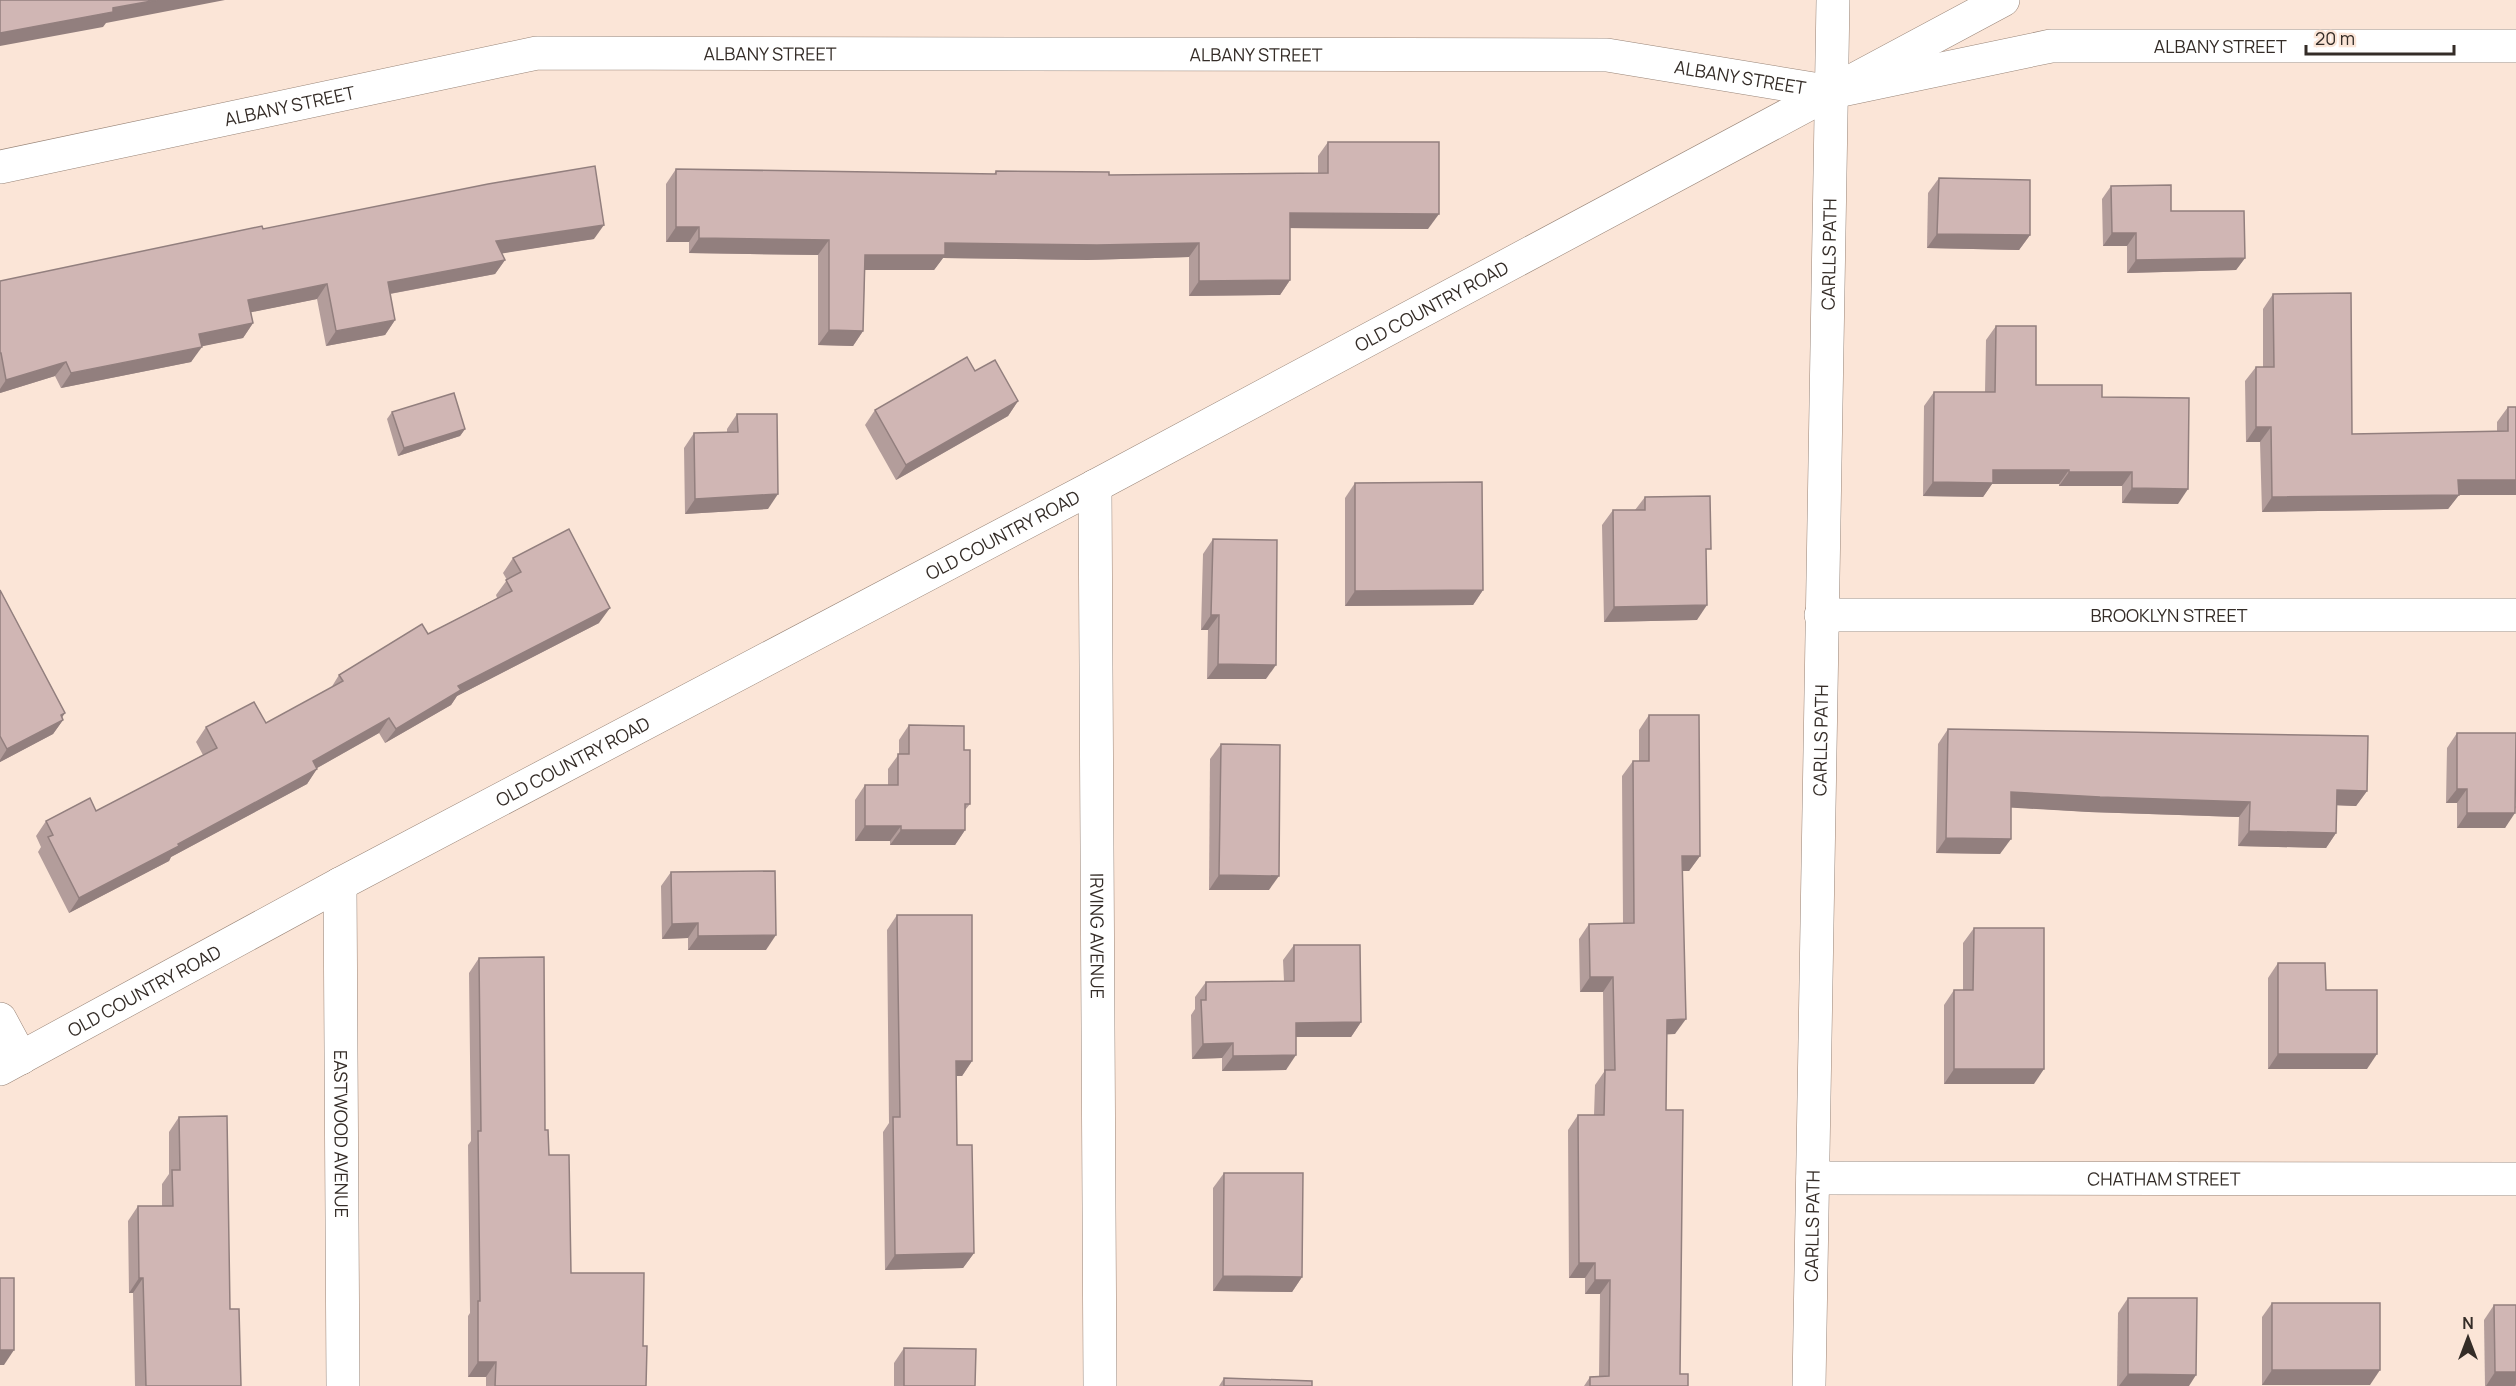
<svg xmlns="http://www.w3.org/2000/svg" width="2516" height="1386" font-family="Manrope,sans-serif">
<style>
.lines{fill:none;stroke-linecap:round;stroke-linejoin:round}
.street-casing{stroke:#988477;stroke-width:34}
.secondary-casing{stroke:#988477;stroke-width:34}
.street{stroke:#fff;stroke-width:33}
.secondary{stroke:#fff;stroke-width:33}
.wall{fill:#b39d9b}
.shaded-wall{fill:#927f7e}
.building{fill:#d0b6b4;stroke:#927f7e;stroke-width:1.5}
.labels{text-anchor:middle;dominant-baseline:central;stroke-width:5;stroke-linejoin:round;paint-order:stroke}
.street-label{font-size:18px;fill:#342c27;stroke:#fbe5d7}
</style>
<rect width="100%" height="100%" fill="#fbe5d7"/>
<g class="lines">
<defs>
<g id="street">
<path id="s1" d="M 0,167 L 537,53 L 1607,55 L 1832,92 L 2051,46 L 2516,46"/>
<path id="s2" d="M 1095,486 L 1100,1386"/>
<path id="s3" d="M 1821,615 L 2516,615"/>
<path id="s4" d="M 340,884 L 343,1386"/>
<path d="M 0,1019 L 21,1058"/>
<path id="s5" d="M 0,1069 L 340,884 L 1095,486 L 2003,0"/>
<path id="s6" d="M 1813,1178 L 2516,1179"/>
</g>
<g id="secondary">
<path id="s7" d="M 1809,1386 L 1833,0"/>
</g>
</defs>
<use href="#street" class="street-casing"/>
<use href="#secondary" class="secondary-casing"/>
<use href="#street" class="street"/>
<use href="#secondary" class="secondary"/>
</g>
<g class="wall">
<path d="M 1328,142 L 1428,229 L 1290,228 L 1290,280 L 1280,295 L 1189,296 L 1189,257 L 1087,260 L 943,258 L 934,270 L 865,270 L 863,331 L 853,346 L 818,345 L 818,255 L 689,253 L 689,242 L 666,242 L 666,184 L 676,169 L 994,174 L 996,171 L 1109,175 L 1318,173 L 1318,156 Z"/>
<path d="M 1939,178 L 2030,235 L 2019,250 L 1927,248 L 1928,193 Z"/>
<path d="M 2111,186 L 2245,258 L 2236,270 L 2127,273 L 2127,246 L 2103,246 L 2102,199 Z"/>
<path d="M 263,229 L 594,239 L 502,253 L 505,260 L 495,274 L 390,294 L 395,320 L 385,335 L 326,346 L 317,299 L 251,312 L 253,323 L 243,338 L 201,346 L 191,362 L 61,388 L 55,376 L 0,393 L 0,281 Z"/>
<path d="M 2273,294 L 2352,434 L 2497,432 L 2497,422 L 2508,407 L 2516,495 L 2459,495 L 2448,509 L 2262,512 L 2260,442 L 2246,442 L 2245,381 L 2256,367 L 2263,367 L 2263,309 Z"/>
<path d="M 1996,326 L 2036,385 L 2102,397 L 2178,504 L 2122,503 L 2122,486 L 2059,486 L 2059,484 L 1992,484 L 1983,497 L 1923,496 L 1924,406 L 1934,392 L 1985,392 L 1986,340 Z"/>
<path d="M 975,371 L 1018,401 L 1008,416 L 896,480 L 865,425 L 875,410 Z"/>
<path d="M 392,412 L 465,429 L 460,436 L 398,456 L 387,419 Z"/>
<path d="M 737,414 L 768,509 L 685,514 L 684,448 L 694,433 L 727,432 L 727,429 Z"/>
<path d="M 1355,483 L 1483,590 L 1473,605 L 1345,606 L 1345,498 Z"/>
<path d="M 1645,497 L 1706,555 L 1697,620 L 1604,622 L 1602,525 L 1613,510 L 1635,510 Z"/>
<path d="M 1213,539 L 1266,679 L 1207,679 L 1208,630 L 1201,630 L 1203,554 Z"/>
<path d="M 513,558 L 599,623 L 457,696 L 451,705 L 385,743 L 379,733 L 317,768 L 307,784 L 171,857 L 169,861 L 69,913 L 38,852 L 41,847 L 36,836 L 46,821 L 96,811 L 203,755 L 196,742 L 206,727 L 266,723 L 331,688 L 339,675 L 428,634 L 497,598 L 496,595 L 507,580 L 503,573 Z"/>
<path d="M 0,590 L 65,713 L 62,717 L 63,720 L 53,734 L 0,762 Z"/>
<path d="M 1649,715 L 1700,856 L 1689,871 L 1682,871 L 1675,1034 L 1667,1034 L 1666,1110 L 1680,1374 L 1688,1386 L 1584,1386 L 1590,1377 L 1599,1376 L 1600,1294 L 1585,1294 L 1585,1278 L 1569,1278 L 1568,1130 L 1578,1115 L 1594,1115 L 1595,1085 L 1604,1072 L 1603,992 L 1580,992 L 1579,939 L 1589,924 L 1623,923 L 1622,776 L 1633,761 L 1639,761 L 1639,730 Z"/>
<path d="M 909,725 L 964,750 L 970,804 L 965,810 L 965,830 L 955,845 L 890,845 L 890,841 L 855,841 L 855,800 L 865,785 L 888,785 L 888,769 L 899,754 L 899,740 Z"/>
<path d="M 1948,729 L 2367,791 L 2356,806 L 2337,805 L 2336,833 L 2326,848 L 2238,846 L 2239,817 L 2089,812 L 2011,807 L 2000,854 L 1936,853 L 1938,744 Z"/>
<path d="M 2457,733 L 2516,807 L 2505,828 L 2457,828 L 2457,803 L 2446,803 L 2447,748 Z"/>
<path d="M 1221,744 L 1269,890 L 1209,890 L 1210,759 Z"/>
<path d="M 671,872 L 766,950 L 688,950 L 688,938 L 662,939 L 661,886 Z"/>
<path d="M 897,915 L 972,1061 L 962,1076 L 956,1076 L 957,1145 L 974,1253 L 963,1268 L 885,1270 L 883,1132 L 889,1123 L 887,930 Z"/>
<path d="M 1974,928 L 2034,1084 L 1944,1084 L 1944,1005 L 1954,990 L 1963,990 L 1963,943 Z"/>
<path d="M 1294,945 L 1361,1022 L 1351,1037 L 1296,1037 L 1286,1070 L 1222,1071 L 1222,1058 L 1192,1059 L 1191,1015 L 1195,1009 L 1195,997 L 1206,982 L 1284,981 L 1283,960 Z"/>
<path d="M 479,958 L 545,1130 L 571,1273 L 643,1346 L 646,1386 L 486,1386 L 486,1377 L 468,1377 L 468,1316 L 470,1313 L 468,1145 L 471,1141 L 469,973 Z"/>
<path d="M 2278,963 L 2326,990 L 2367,1069 L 2268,1069 L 2268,978 Z"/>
<path d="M 179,1117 L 230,1309 L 241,1386 L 135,1386 L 133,1293 L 129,1293 L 128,1221 L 138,1206 L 162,1206 L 162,1184 L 169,1174 L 169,1132 Z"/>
<path d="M 1224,1173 L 1302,1277 L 1292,1292 L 1213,1291 L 1213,1188 Z"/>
<path d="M 2128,1298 L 2189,1386 L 2117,1386 L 2118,1313 Z"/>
<path d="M 2272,1303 L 2370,1385 L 2262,1385 L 2262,1317 Z"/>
<path d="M 2494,1305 L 2516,1305 L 2516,1386 L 2485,1386 L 2484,1320 Z"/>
<path d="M 904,1348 L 975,1386 L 894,1386 L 894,1363 Z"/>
<path d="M 1224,1378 L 1312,1386 L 1219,1386 Z"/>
</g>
<g class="shaded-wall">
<path d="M 157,0 L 225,0 L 106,23 L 103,27 L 0,46 L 0,33 L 113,8 Z"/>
<path d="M 1290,213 L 1439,214 L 1428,229 L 1279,228 Z"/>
<path d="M 604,225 L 594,239 L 486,256 L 496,241 Z"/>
<path d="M 676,227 L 699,227 L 689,242 L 666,242 Z"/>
<path d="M 2112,233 L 2136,233 L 2127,246 L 2103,246 Z"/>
<path d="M 1937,234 L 2030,235 L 2019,250 L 1927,248 Z"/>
<path d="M 699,238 L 829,240 L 818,255 L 689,253 Z"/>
<path d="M 945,243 L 1199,243 L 1189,257 L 1087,260 L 943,258 L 934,270 L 855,270 L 865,255 Z"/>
<path d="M 2245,258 L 2236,270 L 2127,273 L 2136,260 Z"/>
<path d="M 505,260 L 495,274 L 378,296 L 388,282 Z"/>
<path d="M 1290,280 L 1280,295 L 1189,296 L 1199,281 Z"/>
<path d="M 327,284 L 317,299 L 238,315 L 248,300 Z"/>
<path d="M 395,320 L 385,335 L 326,346 L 336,331 Z"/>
<path d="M 253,323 L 243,338 L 189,349 L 199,334 Z"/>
<path d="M 829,330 L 863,331 L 853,346 L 818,345 Z"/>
<path d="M 202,347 L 191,362 L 61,388 L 71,373 Z"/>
<path d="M 66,362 L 55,376 L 0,393 L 0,389 L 6,380 Z"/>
<path d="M 1018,401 L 1008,416 L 896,480 L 906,465 Z"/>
<path d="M 2256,427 L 2271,427 L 2260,442 L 2246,442 Z"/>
<path d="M 465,429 L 460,436 L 398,456 L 404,448 Z"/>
<path d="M 1993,470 L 2069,470 L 2059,484 L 1992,484 L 1983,497 L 1923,496 L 1933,482 Z"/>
<path d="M 2069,472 L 2132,472 L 2122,486 L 2059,486 Z"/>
<path d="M 2458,480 L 2516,480 L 2516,495 L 2459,495 L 2448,509 L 2262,512 L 2272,497 Z"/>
<path d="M 2132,488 L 2188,489 L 2178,504 L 2122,503 Z"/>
<path d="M 778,494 L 768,509 L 685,514 L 695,499 Z"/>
<path d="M 1483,590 L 1473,605 L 1345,606 L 1355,591 Z"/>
<path d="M 1707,605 L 1697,620 L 1604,622 L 1614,607 Z"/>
<path d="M 610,608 L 599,623 L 457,696 L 451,705 L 385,743 L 396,729 L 458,686 Z"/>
<path d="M 1211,615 L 1219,615 L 1208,630 L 1201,630 Z"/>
<path d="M 1218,664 L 1276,665 L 1266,679 L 1207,679 Z"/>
<path d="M 65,713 L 58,723 L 63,720 L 53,734 L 0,762 L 0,760 L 7,749 Z"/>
<path d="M 389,718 L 379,733 L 303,776 L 313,761 Z"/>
<path d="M 317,769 L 307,784 L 171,857 L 169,861 L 69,913 L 79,898 Z"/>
<path d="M 2457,789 L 2467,789 L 2457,803 L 2446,803 Z"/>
<path d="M 2337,790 L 2367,791 L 2356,806 L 2327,805 Z"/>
<path d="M 2011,792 L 2250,802 L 2239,817 L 2089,812 L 2001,807 Z"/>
<path d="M 2467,813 L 2515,813 L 2505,828 L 2457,828 Z"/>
<path d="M 865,826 L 901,826 L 890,841 L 855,841 Z"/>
<path d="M 901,830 L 965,830 L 955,845 L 890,845 Z"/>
<path d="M 2249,831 L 2336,833 L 2326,848 L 2238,846 Z"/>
<path d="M 1946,838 L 2011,839 L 2000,854 L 1936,853 Z"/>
<path d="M 1682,856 L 1700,856 L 1689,871 L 1671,871 Z"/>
<path d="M 1219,875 L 1279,876 L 1269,890 L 1209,890 Z"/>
<path d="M 698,923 L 688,938 L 662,939 L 672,924 Z"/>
<path d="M 776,935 L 766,950 L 688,950 L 698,936 Z"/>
<path d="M 1590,977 L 1613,977 L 1603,992 L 1580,992 Z"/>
<path d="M 1686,1019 L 1675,1034 L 1657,1035 L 1667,1020 Z"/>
<path d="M 1361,1022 L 1351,1037 L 1285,1037 L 1296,1023 Z"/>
<path d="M 1233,1043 L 1222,1058 L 1192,1059 L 1203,1044 Z"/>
<path d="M 2278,1054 L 2377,1054 L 2367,1069 L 2268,1069 Z"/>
<path d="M 1296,1055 L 1286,1070 L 1222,1071 L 1233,1056 Z"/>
<path d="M 956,1061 L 972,1061 L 962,1076 L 945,1076 Z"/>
<path d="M 1954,1069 L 2044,1069 L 2034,1084 L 1944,1084 Z"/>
<path d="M 974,1253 L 963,1268 L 885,1270 L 895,1255 Z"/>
<path d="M 1579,1263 L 1595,1263 L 1585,1278 L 1569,1278 Z"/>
<path d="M 1223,1276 L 1302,1277 L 1292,1292 L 1213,1291 Z"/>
<path d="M 139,1278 L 143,1278 L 133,1293 L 129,1293 Z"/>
<path d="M 1595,1280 L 1610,1280 L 1600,1294 L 1585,1294 Z"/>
<path d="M 0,1350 L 14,1350 L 4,1365 L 0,1365 Z"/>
<path d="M 478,1362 L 496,1362 L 486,1377 L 468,1377 Z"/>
<path d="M 2272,1370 L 2380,1370 L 2370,1385 L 2262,1385 Z"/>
<path d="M 2495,1372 L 2516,1372 L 2516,1384 L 2515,1386 L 2486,1386 Z"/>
<path d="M 2128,1374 L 2196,1375 L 2189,1386 L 2119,1386 Z"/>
</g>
<g class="building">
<path d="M 0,0 L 157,0 L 113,8 L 113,12 L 0,33 Z"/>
<path d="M 1328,142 L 1439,142 L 1439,214 L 1290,213 L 1290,280 L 1199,281 L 1199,243 L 1097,245 L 945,243 L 945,255 L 865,255 L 863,331 L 829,330 L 829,240 L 699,238 L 699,227 L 676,227 L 676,169 L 996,174 L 996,171 L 1109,172 L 1109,175 L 1328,173 Z"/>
<path d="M 595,166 L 604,225 L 496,241 L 505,260 L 388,282 L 395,320 L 336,331 L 327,284 L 248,300 L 253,323 L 199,334 L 202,347 L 71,373 L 66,362 L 6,380 L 1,353 L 0,353 L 0,281 L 262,226 L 263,229 L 488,184 Z"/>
<path d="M 1939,178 L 2030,180 L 2030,235 L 1937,234 Z"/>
<path d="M 2171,185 L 2171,211 L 2244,211 L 2245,258 L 2136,260 L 2136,233 L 2112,233 L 2111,186 Z"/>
<path d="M 2351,293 L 2352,434 L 2508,431 L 2508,407 L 2516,407 L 2516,480 L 2458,480 L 2459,495 L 2272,497 L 2271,427 L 2256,427 L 2256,367 L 2274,367 L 2273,294 Z"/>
<path d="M 1996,326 L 2036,326 L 2036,385 L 2102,385 L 2102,397 L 2189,398 L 2188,489 L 2132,488 L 2132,472 L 2069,472 L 2069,470 L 1993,470 L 1993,483 L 1933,482 L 1934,392 L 1995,392 Z"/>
<path d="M 967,357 L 975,371 L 995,360 L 1018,401 L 906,465 L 875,410 Z"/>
<path d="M 454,393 L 465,429 L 404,448 L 392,412 Z"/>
<path d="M 737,414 L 777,414 L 778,494 L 695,499 L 694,433 L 738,432 Z"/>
<path d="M 1482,482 L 1483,590 L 1355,591 L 1355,483 Z"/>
<path d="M 1710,496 L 1711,549 L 1706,549 L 1707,605 L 1614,607 L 1613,510 L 1645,510 L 1645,497 Z"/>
<path d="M 569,529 L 610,608 L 458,686 L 461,690 L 396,729 L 389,718 L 313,761 L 317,769 L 178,844 L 179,846 L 79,898 L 48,837 L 53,835 L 46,821 L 90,798 L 96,811 L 217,748 L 206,727 L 254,702 L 266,723 L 343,681 L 339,675 L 422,624 L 428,634 L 512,591 L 506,580 L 521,572 L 513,558 Z"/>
<path d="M 1213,539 L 1277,540 L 1276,665 L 1218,664 L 1219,615 L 1211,615 Z"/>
<path d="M 0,590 L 65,713 L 61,715 L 63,720 L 7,749 L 0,736 Z"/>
<path d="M 1649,715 L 1699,715 L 1700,856 L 1682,856 L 1686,1019 L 1667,1020 L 1666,1110 L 1683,1110 L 1680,1374 L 1688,1374 L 1688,1386 L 1590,1386 L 1590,1377 L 1609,1376 L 1610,1280 L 1595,1280 L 1595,1263 L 1579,1263 L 1578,1115 L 1604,1115 L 1605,1070 L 1615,1070 L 1613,977 L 1590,977 L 1589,924 L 1634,923 L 1633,761 L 1649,761 Z"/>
<path d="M 909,725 L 964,726 L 964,750 L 970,750 L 970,804 L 965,804 L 965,830 L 901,830 L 901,826 L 865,826 L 865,785 L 898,785 L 898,754 L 909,754 Z"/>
<path d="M 1948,729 L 2368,736 L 2367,791 L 2337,790 L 2336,833 L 2249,831 L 2250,802 L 2100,797 L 2011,792 L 2011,839 L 1946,838 Z"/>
<path d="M 2457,733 L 2516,733 L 2515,813 L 2467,813 L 2467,789 L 2457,789 Z"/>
<path d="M 1221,744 L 1280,745 L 1279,876 L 1219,875 Z"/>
<path d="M 775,871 L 776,935 L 698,936 L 698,923 L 672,924 L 671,872 Z"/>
<path d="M 897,915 L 972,915 L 972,1061 L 956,1061 L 957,1145 L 972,1145 L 974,1253 L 895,1255 L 893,1117 L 900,1117 Z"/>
<path d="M 1974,928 L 2044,928 L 2044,1069 L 1954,1069 L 1954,990 L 1973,990 Z"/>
<path d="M 1294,945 L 1360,945 L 1361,1022 L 1296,1023 L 1296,1055 L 1233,1056 L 1233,1043 L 1203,1044 L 1201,1000 L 1206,1000 L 1206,982 L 1294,981 Z"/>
<path d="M 544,957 L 545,1130 L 548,1130 L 549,1155 L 569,1155 L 571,1273 L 644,1273 L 643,1346 L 647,1346 L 646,1386 L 495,1386 L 496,1362 L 478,1362 L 478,1301 L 480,1301 L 478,1131 L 481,1131 L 479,958 Z"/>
<path d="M 2278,963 L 2325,963 L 2326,990 L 2377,990 L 2377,1054 L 2278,1054 Z"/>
<path d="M 227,1116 L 230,1309 L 239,1309 L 241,1386 L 146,1386 L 143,1278 L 139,1278 L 138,1206 L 173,1206 L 172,1170 L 180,1170 L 179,1117 Z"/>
<path d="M 1224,1173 L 1303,1173 L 1302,1277 L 1223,1276 Z"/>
<rect x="0" y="1278" width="14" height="72"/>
<path d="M 2128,1298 L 2197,1298 L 2196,1375 L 2128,1374 Z"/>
<rect x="2272" y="1303" width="108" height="67"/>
<path d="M 2494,1305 L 2516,1305 L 2516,1372 L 2495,1372 Z"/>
<path d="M 904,1348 L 976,1349 L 975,1386 L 904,1386 Z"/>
<path d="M 1224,1378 L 1312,1381 L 1312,1386 L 1224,1386 Z"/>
</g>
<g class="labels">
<g class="street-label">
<text stroke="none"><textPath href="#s1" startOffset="2240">ALBANY STREET</textPath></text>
<text stroke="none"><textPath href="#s1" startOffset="782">ALBANY STREET</textPath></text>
<text stroke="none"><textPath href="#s1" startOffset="1268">ALBANY STREET</textPath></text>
<text stroke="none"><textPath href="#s1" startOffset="1754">ALBANY STREET</textPath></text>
<text stroke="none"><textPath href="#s1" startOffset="296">ALBANY STREET</textPath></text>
<text stroke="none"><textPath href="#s7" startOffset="1132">CARLLS PATH</textPath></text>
<text stroke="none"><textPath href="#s5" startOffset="1622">OLD COUNTRY ROAD</textPath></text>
<text stroke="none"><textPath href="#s5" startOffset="1136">OLD COUNTRY ROAD</textPath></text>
<text stroke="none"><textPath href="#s3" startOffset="348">BROOKLYN STREET</textPath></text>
<text stroke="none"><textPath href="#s7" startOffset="646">CARLLS PATH</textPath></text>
<text stroke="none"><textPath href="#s5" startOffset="650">OLD COUNTRY ROAD</textPath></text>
<text stroke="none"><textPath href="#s2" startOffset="450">IRVING AVENUE</textPath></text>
<text stroke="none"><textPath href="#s5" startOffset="164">OLD COUNTRY ROAD</textPath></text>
<text stroke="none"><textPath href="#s4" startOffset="250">EASTWOOD AVENUE</textPath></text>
<text stroke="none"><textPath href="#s6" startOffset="351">CHATHAM STREET</textPath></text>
<text stroke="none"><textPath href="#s7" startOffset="160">CARLLS PATH</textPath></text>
</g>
</g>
<g transform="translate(2468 1338)" stroke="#fbe5d7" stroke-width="4.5" paint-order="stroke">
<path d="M0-4.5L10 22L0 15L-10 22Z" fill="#342c27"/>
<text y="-9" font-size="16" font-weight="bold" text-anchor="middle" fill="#342c27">N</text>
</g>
<path d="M2306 45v9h148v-9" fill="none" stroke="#342c27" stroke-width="3"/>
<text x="2315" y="45" font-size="18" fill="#342c27" stroke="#fbe5d7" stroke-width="4.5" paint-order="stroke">20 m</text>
</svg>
